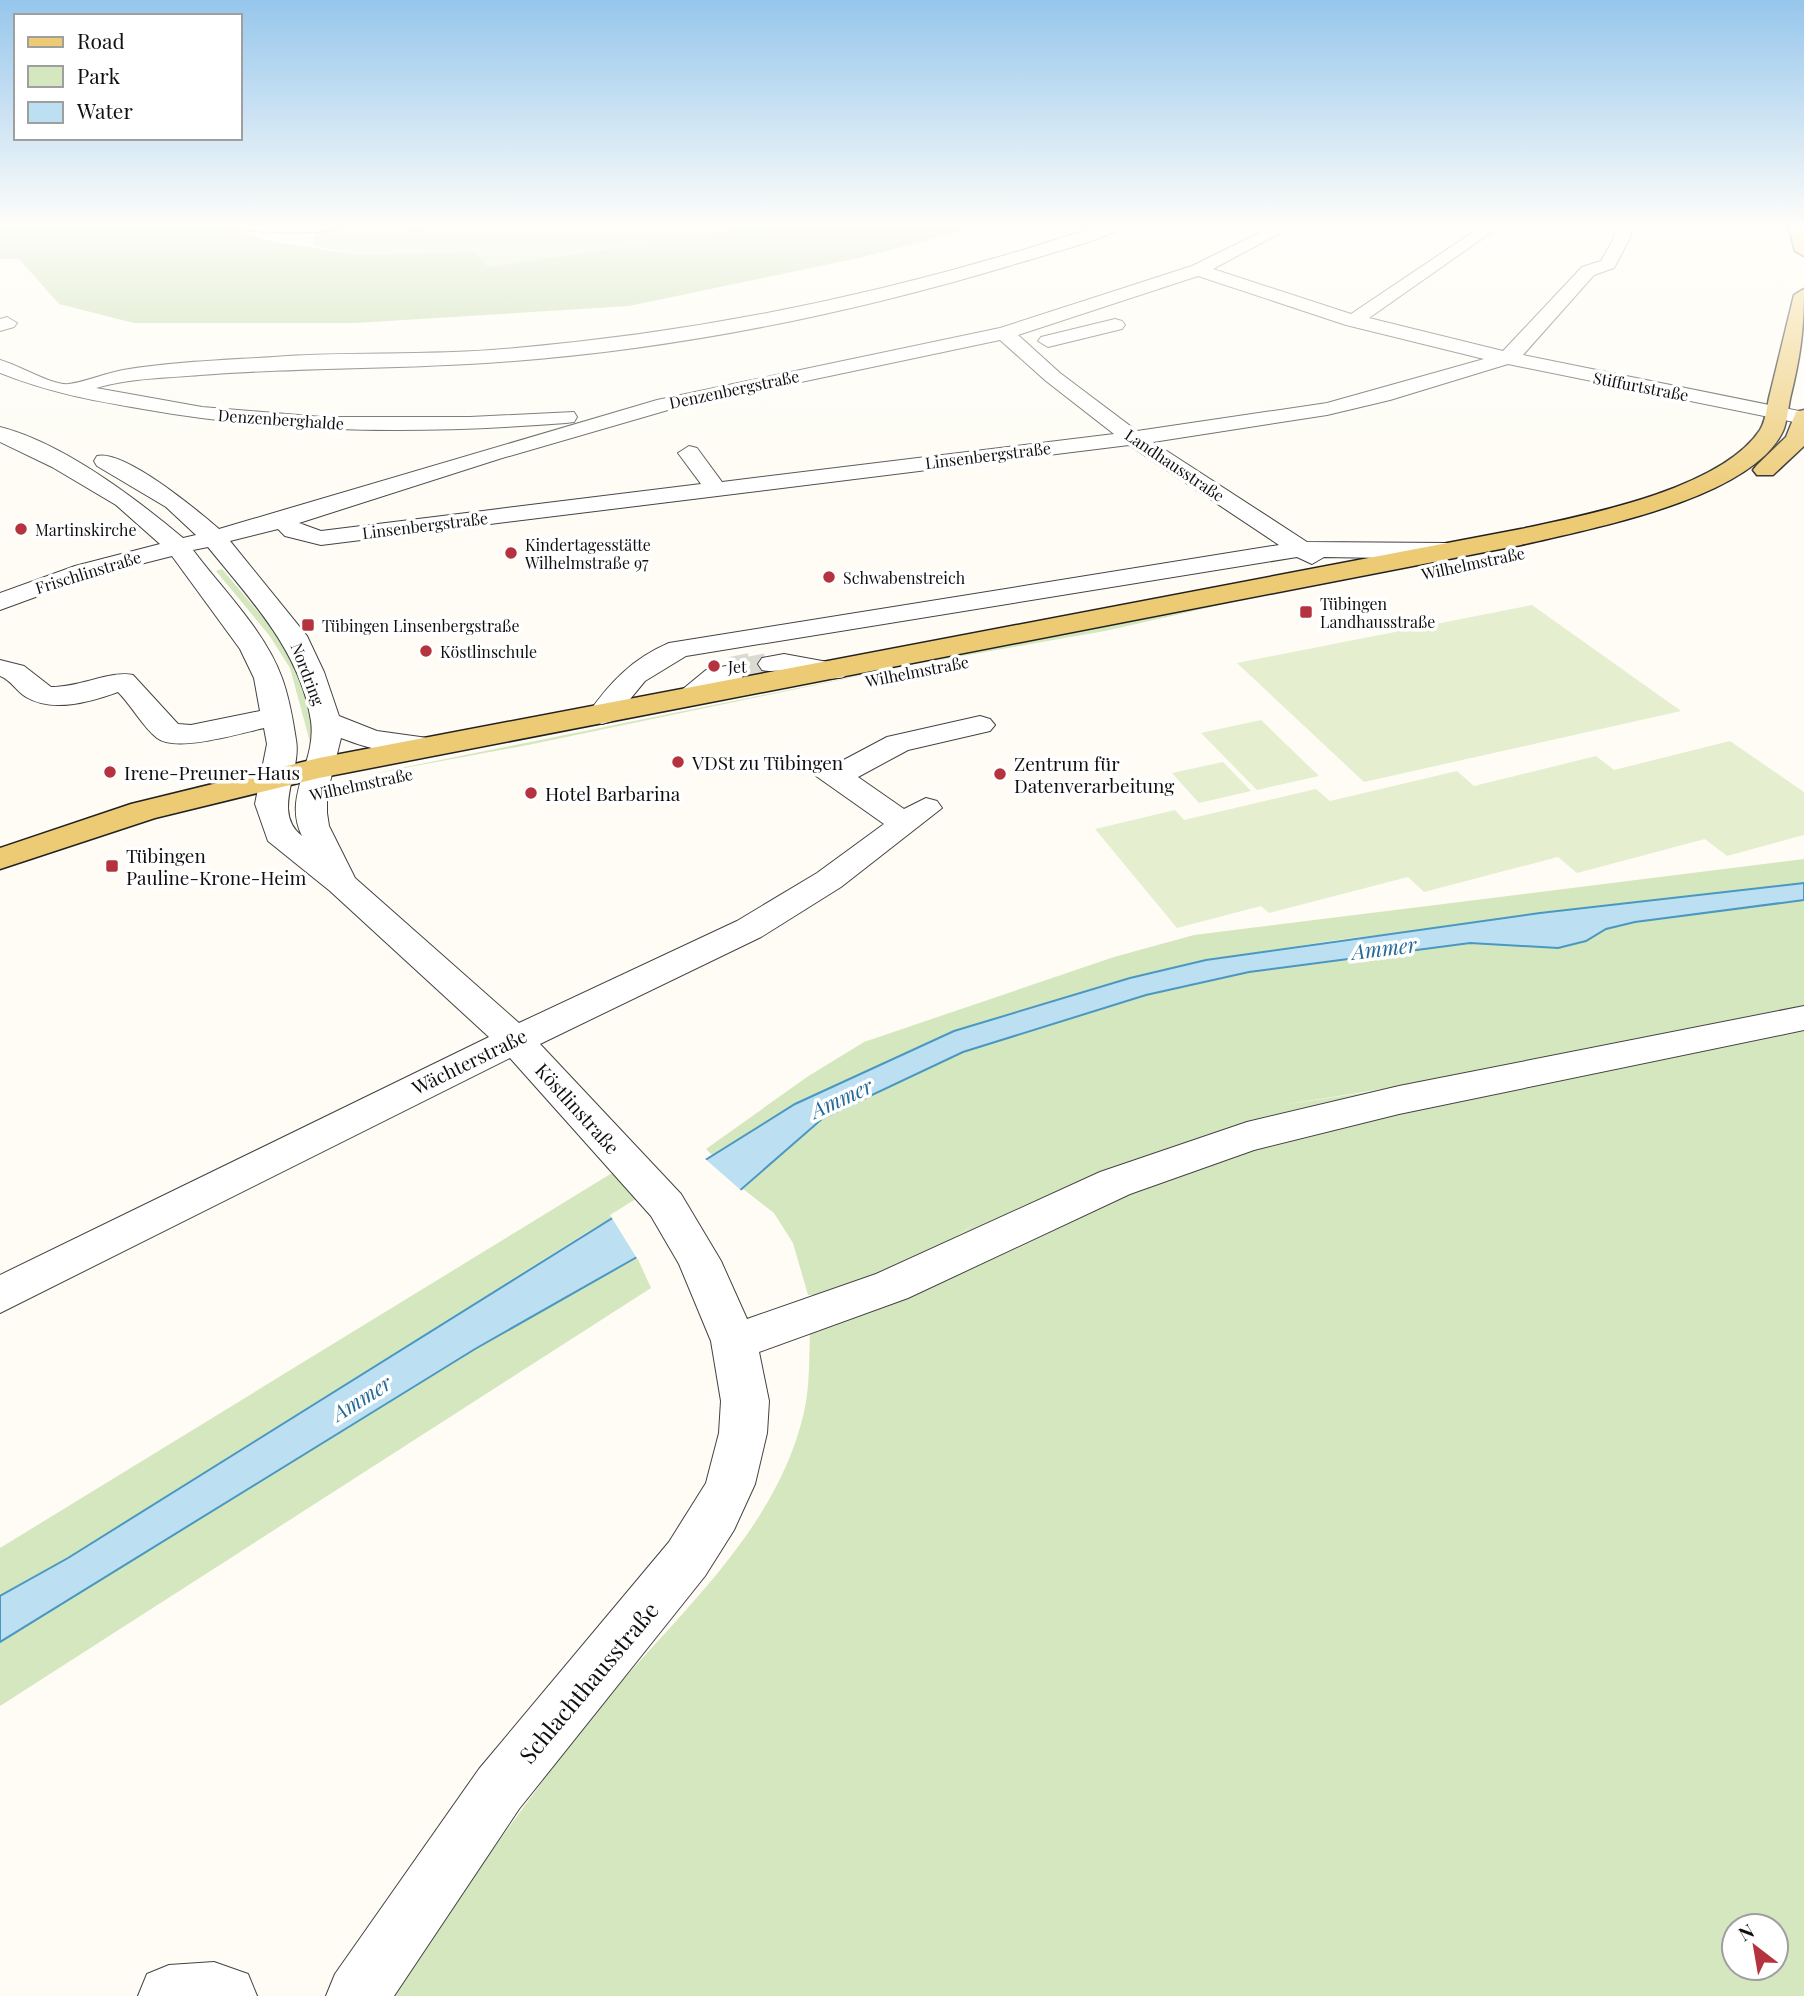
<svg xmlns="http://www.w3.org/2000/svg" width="1804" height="1996" font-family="'Playfair Display',serif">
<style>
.green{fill:#d5e7bf;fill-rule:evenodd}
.forest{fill:#bbd6a0}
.pitch{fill:#e5efd0}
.water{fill:#bce0f1;stroke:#4a97c2;stroke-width:2}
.pier{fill:#fefcf4}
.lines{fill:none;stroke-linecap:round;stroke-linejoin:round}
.minor-tunnel-far1{stroke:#dad9d2;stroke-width:24;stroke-dasharray:24 12;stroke-linecap:butt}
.minor-tunnel{stroke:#dad9d2;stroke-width:32;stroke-dasharray:32 16;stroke-linecap:butt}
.minor-casing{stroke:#434343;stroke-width:2}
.major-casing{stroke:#212121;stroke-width:3}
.minor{fill:#fff;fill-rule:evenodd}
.major{fill:#edcb75;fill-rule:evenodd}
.poi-dot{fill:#b5333f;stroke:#fff;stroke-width:2.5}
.labels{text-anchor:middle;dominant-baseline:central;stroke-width:7;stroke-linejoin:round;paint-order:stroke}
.far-street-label{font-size:16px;fill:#101010;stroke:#fff}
.far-poi-label{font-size:16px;fill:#101010;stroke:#fff;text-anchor:start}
.poi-label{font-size:19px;fill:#101010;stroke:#fff;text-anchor:start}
.street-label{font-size:19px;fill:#101010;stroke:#fff}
.water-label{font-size:21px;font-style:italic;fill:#236a98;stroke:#fff}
.near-street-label{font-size:23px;fill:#101010;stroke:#fff}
</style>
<rect width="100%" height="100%" fill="#fefcf4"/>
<g class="green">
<path d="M 314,224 L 757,224 L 695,237 L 488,267 L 475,252 L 357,255 L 314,245 Z"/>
<path d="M 222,569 L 281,639 L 305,689 L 317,741 L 310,742 L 290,668 L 269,635 L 216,571 Z"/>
<path d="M 1304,586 L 1105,631 L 917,664 L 528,745 L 361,776 Z"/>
<path d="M 1804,859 L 1804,883 L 1337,940 L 1206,960 L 1130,978 L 954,1031 L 795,1104 L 712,1155 L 706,1149 L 807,1077 L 864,1042 L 1114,957 L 1194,935 Z"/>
<path d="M 1804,900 L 1804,1007 L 1414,1084 L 1276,1106 L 1415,1085 L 917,1268 L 979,1220 L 914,1268 L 829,1296 L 808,1295 L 793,1243 L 774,1213 L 743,1189 L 823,1118 L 963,1052 L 1146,995 L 1249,972 L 1403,950 L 1470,943 L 1558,948 L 1585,941 L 1606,929 L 1635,922 Z"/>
<path d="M 1804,1026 L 1804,1996 L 390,1996 C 456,1901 521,1807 592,1717 C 668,1621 776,1536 804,1412 C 810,1386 809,1358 810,1332 L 1230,1150 ZM 1734,1926 L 1776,1926 L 1776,1968 L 1734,1968 Z"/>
<path d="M 630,1162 L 656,1193 L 589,1231 L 68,1558 L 0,1596 L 0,1548 Z"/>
<path d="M 637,1257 L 651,1288 L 0,1706 L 0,1642 L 475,1349 Z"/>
</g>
<path class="forest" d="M 0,224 L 218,224 L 230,230 L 269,241 L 357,255 L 475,252 L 488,267 L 695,237 L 757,224 L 988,224 L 863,257 L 629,306 L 355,323 L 134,323 L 59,304 L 19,259 L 0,259 Z"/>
<g class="pitch">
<path d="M 1532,605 L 1681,711 L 1364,782 L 1237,663 Z"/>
<path d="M 1261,720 L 1319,776 L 1257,790 L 1201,733 Z"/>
<path d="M 1730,741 L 1804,792 L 1804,835 L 1727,856 L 1705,839 L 1577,873 L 1558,857 L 1424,892 L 1408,877 L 1269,913 L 1261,906 L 1177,928 L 1095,829 L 1175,810 L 1184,820 L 1316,789 L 1330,801 L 1457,771 L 1474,786 L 1596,756 L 1614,770 Z"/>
<path d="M 1223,762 L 1251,791 L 1199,803 L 1172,773 Z"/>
</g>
<path class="water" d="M 1804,883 L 1804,900 L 1635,922 L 1606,929 L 1586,941 L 1558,948 L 1470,943 L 1249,972 L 1146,995 L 963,1052 L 823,1118 L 737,1193 L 637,1257 L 475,1349 L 0,1642 L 0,1596 L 68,1558 L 795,1104 L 954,1031 L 1130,978 L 1206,960 L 1540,913 Z"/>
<path class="pier" d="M 703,1157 L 743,1192 L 638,1260 L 610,1215 Z"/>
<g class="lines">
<path class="minor-tunnel-far1" d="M 743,670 L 772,664"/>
<path class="minor-tunnel" d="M 731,673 L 751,669"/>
<defs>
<g id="minor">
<path d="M 218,224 L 344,224 C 329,239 249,230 226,229 Z"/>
<path d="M 407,224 L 423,224 L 424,225 L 416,230 Z"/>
<path d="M 1104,224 L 1127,224 C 1116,237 1030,259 1009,266 C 835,318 651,354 469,364 C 379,369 290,368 200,375 C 166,378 129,378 96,388 L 202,407 L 322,417 L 470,417 L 574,412 L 577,417 L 574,422 L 566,423 C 424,434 284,434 143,409 C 90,400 51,393 0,373 L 0,360 C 19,365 52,386 69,384 C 85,382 106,373 123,370 C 177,361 233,360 287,356 C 355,352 423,355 491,350 C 700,334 905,291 1104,224 Z"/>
<path d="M 1277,224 L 1297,224 L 1213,269 L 1351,314 L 1485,224 L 1503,224 L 1369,318 L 1503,351 L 1582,267 L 1601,261 L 1614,238 L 1617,224 L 1633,224 L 1630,238 L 1614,268 L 1594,275 L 1523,355 L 1804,412 L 1804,424 L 1508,364 L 1390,400 L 1327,415 L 1153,442 L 1307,542 L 1447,543 L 1456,546 L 1460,551 L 1456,556 L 1447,559 L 1324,557 L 1312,564 L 1297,557 L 686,656 L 645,681 L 612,721 L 602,724 L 592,721 L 587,715 C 610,682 632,659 669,643 L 1279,545 L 1129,445 L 321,545 L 285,536 L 278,529 L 230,541 L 307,636 L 324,672 L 339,716 L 377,731 L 442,740 L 446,746 L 442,752 C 411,760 369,749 341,738 L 327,794 L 327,813 L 329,826 L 355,878 L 519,1023 L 737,921 L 817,873 L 884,824 L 816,776 L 812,769 L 816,762 L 827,760 L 838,763 L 887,737 L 980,716 L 990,719 L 995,725 L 990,731 L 908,750 L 858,777 L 904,809 L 926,798 L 937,801 L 942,808 L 841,887 L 761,937 L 540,1044 L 681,1194 L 721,1261 L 747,1319 L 876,1274 L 1100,1172 L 1247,1122 L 1399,1086 L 1804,1006 L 1804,1030 L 1399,1114 L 1254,1150 L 1130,1194 L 908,1298 L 759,1352 L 769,1401 L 767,1433 L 755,1484 L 734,1530 L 705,1576 L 519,1809 L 394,1996 L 326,1996 L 335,1974 L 479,1769 L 669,1542 L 706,1483 L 719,1433 L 721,1401 L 711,1341 L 679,1264 L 651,1216 L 510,1058 L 0,1313 L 0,1275 L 489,1037 L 330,891 L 268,841 L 255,804 L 267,744 L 264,728 C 241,733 176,753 157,738 C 142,726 132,706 118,692 C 90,702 53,713 26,697 C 16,691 11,680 0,676 L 0,660 L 24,666 L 51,687 C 78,688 112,670 133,675 L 178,724 L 191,725 L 260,711 L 254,678 L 240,649 L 172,556 L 93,576 L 0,610 L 0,593 L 75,566 L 160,544 L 116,505 L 52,467 L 0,442 L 0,427 C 63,443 134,497 183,538 L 196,535 L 166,507 L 97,466 L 94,461 L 97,456 C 124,449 197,510 219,529 L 657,400 L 1000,328 L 1192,266 ZM 1198,276 L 1346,325 L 1484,359 L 1327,403 L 1137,431 L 1060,373 L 1018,335 ZM 1000,340 L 1046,381 L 1114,434 L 722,482 L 697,448 L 689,446 L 678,453 L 701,484 L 321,531 L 299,523 L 499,459 L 668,410 ZM 208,547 C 250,599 301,652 311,721 C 317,762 282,796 302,836 C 271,812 302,771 296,740 C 293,720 289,697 282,678 C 265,631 223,590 193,550 Z"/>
<path d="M 7,317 L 17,323 L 14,327 L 0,331 L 0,319 Z"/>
<path d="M 1115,319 L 1122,321 L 1125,325 L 1122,329 L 1048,347 L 1038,341 L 1041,337 Z"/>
<path d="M 784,654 L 844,665 L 848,671 L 844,677 C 824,682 805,672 785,671 C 777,670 771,672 762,670 L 758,664 L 762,658 Z"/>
<path d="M 731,665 L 741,667 L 745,673 L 741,679 C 717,685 700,710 676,704 L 672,698 L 706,670 Z"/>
<path d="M 214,1962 L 248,1974 L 257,1996 L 138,1996 L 147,1974 L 169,1965 Z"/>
</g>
<g id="major">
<path d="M 1788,224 L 1804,224 L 1804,256 L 1795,251 Z"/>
<path d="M 1804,289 C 1804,332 1800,358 1790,399 C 1788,409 1787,422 1783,431 C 1751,499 1589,529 1521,545 L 319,778 L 155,818 L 0,869 L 0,848 L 131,804 L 319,758 L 1521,529 C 1587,515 1721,489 1760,430 C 1766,421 1767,405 1770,394 C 1778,361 1786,328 1794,295 Z"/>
<path d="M 1804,410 L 1804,446 L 1773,475 L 1757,475 L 1753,470 L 1757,465 L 1786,437 L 1796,412 Z"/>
</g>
</defs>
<use href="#minor" class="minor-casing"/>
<use href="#major" class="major-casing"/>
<use href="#minor" class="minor"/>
<use href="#major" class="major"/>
</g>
<linearGradient id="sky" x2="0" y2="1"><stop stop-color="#96c6ec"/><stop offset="0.45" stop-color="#fffefa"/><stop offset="1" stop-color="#fffefa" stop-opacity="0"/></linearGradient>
<rect width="1804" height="503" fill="url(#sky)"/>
<g class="poi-dot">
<circle cx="21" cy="529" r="7"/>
<circle cx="511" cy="553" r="7"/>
<circle cx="829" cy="577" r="7"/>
<rect x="1299" y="605" width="14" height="14" rx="3.5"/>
<rect x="301" y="618" width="14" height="14" rx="3.5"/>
<circle cx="426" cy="651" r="7"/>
<circle cx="714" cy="666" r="7"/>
<circle cx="678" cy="762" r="7"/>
<circle cx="110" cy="772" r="7"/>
<circle cx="1000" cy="774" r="7"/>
<circle cx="531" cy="793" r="7"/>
<rect x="105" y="859" width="14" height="14" rx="3.5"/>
</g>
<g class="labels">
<g class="far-street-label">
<text transform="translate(1641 386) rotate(11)">Stiffurtstraße</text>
<text transform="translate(734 389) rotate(-12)">Denzenbergstraße</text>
<text transform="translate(281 419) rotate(4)">Denzenberghalde</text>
<text transform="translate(988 455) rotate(-7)">Linsenbergstraße</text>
<text transform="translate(1175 465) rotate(34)">Landhausstraße</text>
<text transform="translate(425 525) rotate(-7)">Linsenbergstraße</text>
<text transform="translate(1473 563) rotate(-12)">Wilhelmstraße</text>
<text transform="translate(88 572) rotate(-17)">Frischlinstraße</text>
<text transform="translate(917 671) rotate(-11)">Wilhelmstraße</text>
<text transform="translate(308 674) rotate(69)">Nordring</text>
<text transform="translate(361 784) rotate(-12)">Wilhelmstraße</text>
</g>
<g class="far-poi-label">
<text x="35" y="529">Martinskirche</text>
<text x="525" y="544">Kindertagesstätte<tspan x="525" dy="18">Wilhelmstraße 97</tspan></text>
<text x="843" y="577">Schwabenstreich</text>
<text x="1320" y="603">Tübingen<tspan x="1320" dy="18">Landhausstraße</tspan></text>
<text x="322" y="625">Tübingen Linsenbergstraße</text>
<text x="440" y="651">Köstlinschule</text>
<text x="728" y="666">Jet</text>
</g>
<g class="poi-label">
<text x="692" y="762">VDSt zu Tübingen</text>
<text x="1014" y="763">Zentrum für<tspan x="1014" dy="22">Datenverarbeitung</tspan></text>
<text x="124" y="772">Irene-Preuner-Haus</text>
<text x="545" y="793">Hotel Barbarina</text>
<text x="126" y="855">Tübingen<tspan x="126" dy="22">Pauline-Krone-Heim</tspan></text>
</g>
<g class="street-label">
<text transform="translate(469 1061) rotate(-26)">Wächterstraße</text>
<text transform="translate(578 1108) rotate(48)">Köstlinstraße</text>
</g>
<g class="water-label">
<text transform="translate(1384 947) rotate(-7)">Ammer</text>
<text transform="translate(841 1097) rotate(-25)">Ammer</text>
<text transform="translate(361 1397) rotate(-32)">Ammer</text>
</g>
<g class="near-street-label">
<text transform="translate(588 1682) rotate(-50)">Schlachthausstraße</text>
</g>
</g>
<rect x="14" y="14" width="228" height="126" fill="#ffffff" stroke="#9f9f9f" stroke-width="2"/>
<rect x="28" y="37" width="35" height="10" fill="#edcb75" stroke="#9f9f9f" stroke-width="2"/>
<text x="77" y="49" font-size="21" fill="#101010">Road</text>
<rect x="28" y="66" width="35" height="21" fill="#d5e7bf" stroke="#9f9f9f" stroke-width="2"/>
<text x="77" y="84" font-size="21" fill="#101010">Park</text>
<rect x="28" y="102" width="35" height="21" fill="#bce0f1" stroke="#9f9f9f" stroke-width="2"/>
<text x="77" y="119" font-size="21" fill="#101010">Water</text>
<g transform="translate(1755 1947) rotate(329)"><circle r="33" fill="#ffffff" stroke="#9f9f9f" stroke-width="2"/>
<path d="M0-5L12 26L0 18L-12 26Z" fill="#b5333f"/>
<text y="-10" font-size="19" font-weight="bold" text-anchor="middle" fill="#101010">N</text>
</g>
</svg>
